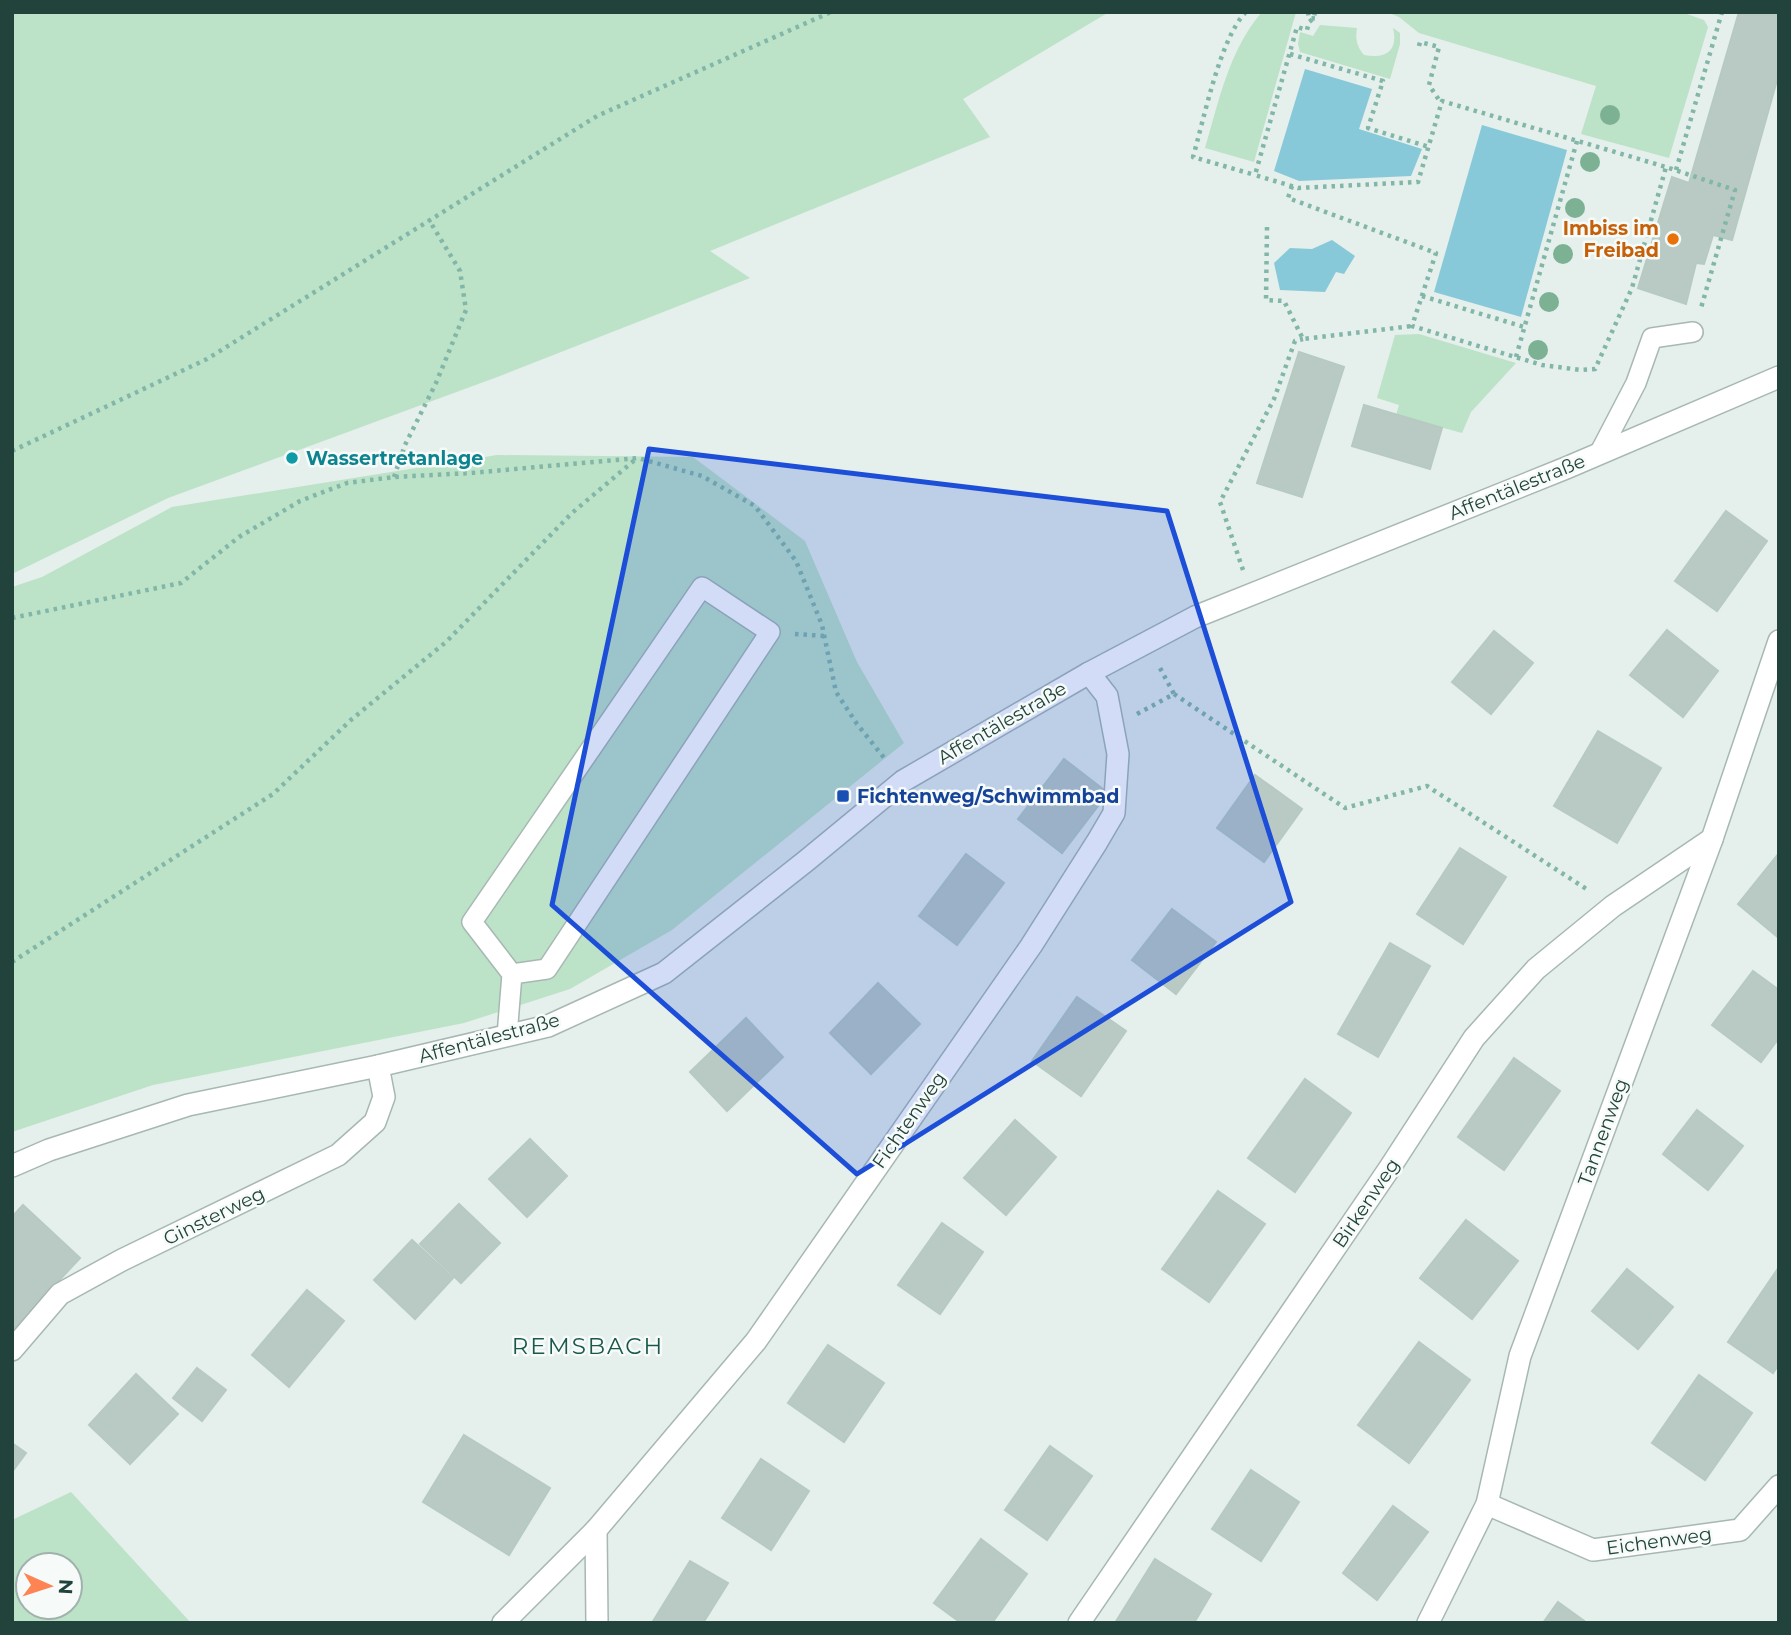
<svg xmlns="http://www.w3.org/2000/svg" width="1791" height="1635" font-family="Montserrat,sans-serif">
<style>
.green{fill:#bce2c8;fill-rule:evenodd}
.water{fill:#88c9d9}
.building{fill:#b9cac4;stroke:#b6cac2;stroke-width:2}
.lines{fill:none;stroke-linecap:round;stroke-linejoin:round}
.service-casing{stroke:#a7b8b3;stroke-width:22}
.minor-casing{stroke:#a7b8b3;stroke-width:24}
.path{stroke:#82b6a8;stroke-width:4.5;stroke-dasharray:3.5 5;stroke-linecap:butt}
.service{stroke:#fff;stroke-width:19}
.minor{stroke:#fff;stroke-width:21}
.tree{fill:#7cb194}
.marked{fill:#1d4ed8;fill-opacity:0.2;stroke:#1d4ed8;stroke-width:5;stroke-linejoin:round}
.food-dot{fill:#e8710a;stroke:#f6fbf9;stroke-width:2.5}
.culture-dot{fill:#0f9aa8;stroke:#f6fbf9;stroke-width:2.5}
.transit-dot{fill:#1a4fb4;stroke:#f6fbf9;stroke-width:2.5}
.labels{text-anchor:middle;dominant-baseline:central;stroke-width:5;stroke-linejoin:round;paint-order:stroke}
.food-label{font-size:19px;font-weight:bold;fill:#c56008;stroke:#f6fbf9;text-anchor:end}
.culture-label{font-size:19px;font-weight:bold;fill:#0d838f;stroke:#f6fbf9;text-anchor:start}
.street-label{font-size:19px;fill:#22433b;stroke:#f6fbf9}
.transit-label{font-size:19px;font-weight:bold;fill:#164399;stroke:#f6fbf9;text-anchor:start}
.quarter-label{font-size:23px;letter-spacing:2px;fill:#1b584b;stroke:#f6fbf9}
</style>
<rect width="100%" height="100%" fill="#e5efeb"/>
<g class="green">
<path d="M 12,12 L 1109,12 L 963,99 L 990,137 L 710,251 L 750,278 L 500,376 L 168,498 L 12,574 Z"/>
<path d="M 1262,12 L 1296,12 L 1254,162 L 1205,148 C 1219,101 1229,50 1262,12 Z"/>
<path d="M 1387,12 L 1681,12 L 1704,20 L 1708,27 L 1669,158 L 1581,134 L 1596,86 L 1419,33 L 1399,17 Z"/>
<path d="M 1320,25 L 1357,28 C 1355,39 1357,47 1364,55 C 1384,59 1399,52 1393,28 L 1400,33 L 1400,44 L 1390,79 L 1300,52 L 1298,44 L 1300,32 L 1313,36 Z"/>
<path d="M 1419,334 L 1516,363 L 1471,412 L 1462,433 L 1396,415 L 1399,405 L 1377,398 L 1395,335 Z"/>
<path d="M 497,455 L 693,457 L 805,541 L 857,662 L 904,743 L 672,930 L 570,989 L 464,1023 L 153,1085 L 12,1132 L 12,587 L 42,577 L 172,507 Z"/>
<path d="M 71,1492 L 191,1623 L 12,1623 L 12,1520 ZM 70,1565 L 70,1607 L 28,1607 L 28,1565 Z"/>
</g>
<g class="water">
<path d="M 1305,69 L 1372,89 L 1359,129 L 1422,149 L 1411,176 L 1299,181 L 1274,171 Z"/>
<path d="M 1482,125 L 1567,150 L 1521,317 L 1434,292 Z"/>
<path d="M 1332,240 L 1355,256 L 1344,274 L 1336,272 L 1325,292 L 1280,290 L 1274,263 L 1290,248 L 1312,249 Z"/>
</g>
<g class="building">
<path d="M 1739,12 L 1779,12 L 1779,73 L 1732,240 L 1713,235 L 1704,264 L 1696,263 L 1686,304 L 1638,288 L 1672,177 L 1689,183 Z"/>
<path d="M 1299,352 L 1344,367 L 1302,497 L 1257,483 Z"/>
<path d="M 1364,405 L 1442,428 L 1430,469 L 1352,446 Z"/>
<path d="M 1726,511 L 1767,541 L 1717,611 L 1675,581 Z"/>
<path d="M 1667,630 L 1718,671 L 1683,717 L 1630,675 Z"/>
<path d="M 1494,631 L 1533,663 L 1491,714 L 1452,682 Z"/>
<path d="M 1598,731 L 1661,768 L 1617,843 L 1554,806 Z"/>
<path d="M 1064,759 L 1108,793 L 1062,853 L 1018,819 Z"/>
<path d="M 1255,775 L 1302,809 L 1264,862 L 1217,828 Z"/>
<path d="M 1460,848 L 1506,877 L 1463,944 L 1417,914 Z"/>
<path d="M 1779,853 L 1779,938 L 1738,904 Z"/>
<path d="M 966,854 L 1004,883 L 957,945 L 919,916 Z"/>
<path d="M 1172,909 L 1216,942 L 1176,994 L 1132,960 Z"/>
<path d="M 1390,943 L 1430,966 L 1378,1057 L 1338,1034 Z"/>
<path d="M 1753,971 L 1779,990 L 1779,1038 L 1761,1062 L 1712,1025 Z"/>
<path d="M 878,983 L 920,1024 L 871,1074 L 830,1033 Z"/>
<path d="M 1077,997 L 1126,1031 L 1081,1096 L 1032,1061 Z"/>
<path d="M 746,1018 L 783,1057 L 727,1111 L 690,1072 Z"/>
<path d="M 1514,1058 L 1560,1091 L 1504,1170 L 1458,1137 Z"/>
<path d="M 1305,1079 L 1351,1113 L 1295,1192 L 1248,1158 Z"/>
<path d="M 1697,1110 L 1743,1146 L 1708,1190 L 1663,1154 Z"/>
<path d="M 1015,1120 L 1056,1157 L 1006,1215 L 964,1178 Z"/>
<path d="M 530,1139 L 567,1176 L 527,1217 L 489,1179 Z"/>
<path d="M 1218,1191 L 1265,1224 L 1209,1302 L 1162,1269 Z"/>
<path d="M 459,1204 L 500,1243 L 461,1283 L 420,1244 Z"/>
<path d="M 23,1205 L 80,1258 L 12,1331 L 12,1217 Z"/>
<path d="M 1466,1220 L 1518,1261 L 1472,1319 L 1420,1278 Z"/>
<path d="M 942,1223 L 983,1252 L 940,1314 L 898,1285 Z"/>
<path d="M 412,1240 L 453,1278 L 415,1319 L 374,1280 Z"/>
<path d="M 1779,1267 L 1779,1364 L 1773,1373 L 1728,1342 Z"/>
<path d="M 1627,1269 L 1673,1307 L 1638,1349 L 1592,1311 Z"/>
<path d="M 307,1290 L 344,1321 L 289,1387 L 252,1355 Z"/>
<path d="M 1419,1342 L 1470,1380 L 1409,1463 L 1358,1425 Z"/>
<path d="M 828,1345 L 884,1383 L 844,1442 L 788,1403 Z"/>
<path d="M 197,1368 L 226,1390 L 202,1421 L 173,1398 Z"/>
<path d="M 136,1374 L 178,1414 L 130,1464 L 89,1425 Z"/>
<path d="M 1699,1375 L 1752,1413 L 1705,1480 L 1652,1443 Z"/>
<path d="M 464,1435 L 550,1488 L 509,1555 L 423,1502 Z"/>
<path d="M 12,1443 L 26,1453 L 12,1472 Z"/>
<path d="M 1050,1446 L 1092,1476 L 1047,1540 L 1005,1510 Z"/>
<path d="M 761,1459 L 809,1491 L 771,1550 L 722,1518 Z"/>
<path d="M 1251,1470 L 1299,1502 L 1261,1561 L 1212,1529 Z"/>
<path d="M 1393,1506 L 1428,1532 L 1377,1600 L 1343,1573 Z"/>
<path d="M 981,1539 L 1027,1574 L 992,1623 L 961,1623 L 934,1603 Z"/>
<path d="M 1155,1559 L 1211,1594 L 1194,1623 L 1115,1623 Z"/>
<path d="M 690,1561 L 728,1583 L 703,1623 L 652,1623 Z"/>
<path d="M 1558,1602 L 1587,1623 L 1543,1623 Z"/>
</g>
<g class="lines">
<defs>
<g id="service">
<path d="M 1599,454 L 1636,383 L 1652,338 L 1693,332"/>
<path d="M 507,1036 L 512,974 L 547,969 L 770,632 L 702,587 L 472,922 L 512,974"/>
</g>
<g id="minor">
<path d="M 12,1166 L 49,1150 L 188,1105 L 378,1066 L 548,1026 L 664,973 L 806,861 L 903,781 L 1089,673 L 1195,617 L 1566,468 L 1779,377"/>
<path d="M 12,1350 L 60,1294 L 122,1260 L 338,1155 L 375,1122 L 384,1097 L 378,1066"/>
<path d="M 1487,1504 L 1593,1550 L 1740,1530 L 1779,1486"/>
<path d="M 596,1530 L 597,1623"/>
<path d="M 503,1623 L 596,1530 L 756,1341 L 1031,946 L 1097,842 L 1114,813 L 1118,754 L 1107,696 L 1089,673"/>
<path d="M 1079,1623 L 1389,1169 L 1474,1038 L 1536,969 L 1613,906 L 1712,839"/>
<path d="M 1428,1623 L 1487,1504 L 1520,1356 L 1712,839 L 1779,641"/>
</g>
</defs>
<use href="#service" class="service-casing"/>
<use href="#minor" class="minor-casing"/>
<g class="path">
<path d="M 1246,12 C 1220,38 1204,119 1193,157 L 1255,175"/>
<path d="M 1308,12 L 1309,18 L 1319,19"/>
<path d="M 1315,12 L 1314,18 L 1309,22 L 1307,30 L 1297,27 L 1255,175 L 1298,188 L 1418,182 L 1442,101 L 1666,167"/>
<path d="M 1419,46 L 1420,42 L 1439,47 L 1429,85 L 1441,103"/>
<path d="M 1290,54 L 1383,81 L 1368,128 L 1429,147"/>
<path d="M 1676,170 L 1722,12"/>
<path d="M 1292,186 L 1288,198 L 1436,253 L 1412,326 L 1542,365 L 1581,370 L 1595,369 L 1632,288 L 1666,167 L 1735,190 L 1701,308"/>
<path d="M 1267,227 L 1266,300 L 1284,301 L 1303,339 L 1412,326"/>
<path d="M 1422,296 L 1524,327"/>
<path d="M 1516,357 L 1577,141"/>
<path d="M 12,451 L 207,359 L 597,116 L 831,12"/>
<path d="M 394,477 L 405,445 L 436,383 L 466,310 L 460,271 L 429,220"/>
<path d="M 1243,570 L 1220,502 L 1274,399 L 1295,341 L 1303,339"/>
<path d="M 12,618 L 181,583 L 239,537 L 300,501 L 347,483 L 394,477 L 471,473 L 638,458 L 702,476 L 755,506 L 796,561 L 822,625 L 836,692 L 857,724 L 885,759"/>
<path d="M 795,634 L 825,636"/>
<path d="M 1174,694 L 1345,808 L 1427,786 L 1588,890"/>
<path d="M 1137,714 L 1174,694 L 1160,668"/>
<path d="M 12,962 L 273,794 L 352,719 L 446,642 L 572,513 L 637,458"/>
</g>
<use href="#service" class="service"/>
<use href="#minor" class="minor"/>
</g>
<g class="tree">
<circle cx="1610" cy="115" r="10"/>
<circle cx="1590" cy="162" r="10"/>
<circle cx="1575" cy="208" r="10"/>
<circle cx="1563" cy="254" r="10"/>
<circle cx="1549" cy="302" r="10"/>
<circle cx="1538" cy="350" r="10"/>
</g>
<path class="marked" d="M 649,449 L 1167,511 L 1291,902 L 857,1174 L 552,905 Z"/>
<circle class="food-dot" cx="1673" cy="239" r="7"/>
<circle class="culture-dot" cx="292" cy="458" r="7"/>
<rect class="transit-dot" x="836" y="789" width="14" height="14" rx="3.5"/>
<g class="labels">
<g class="food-label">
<text x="1659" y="228">Imbiss im<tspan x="1659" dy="22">Freibad</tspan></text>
</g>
<g class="culture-label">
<text x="306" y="458">Wassertretanlage</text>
</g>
<g class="street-label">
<text transform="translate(1517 487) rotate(-22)">Affentälestraße</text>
<text transform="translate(1002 723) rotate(-30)">Affentälestraße</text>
<text transform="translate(489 1038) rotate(-15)">Affentälestraße</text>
<text transform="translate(909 1120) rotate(-55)">Fichtenweg</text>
<text transform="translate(1603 1132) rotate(-70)">Tannenweg</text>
<text transform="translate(1366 1203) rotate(-56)">Birkenweg</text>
<text transform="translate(214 1216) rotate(-26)">Ginsterweg</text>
<text transform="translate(1659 1541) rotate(-8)">Eichenweg</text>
</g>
<g class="transit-label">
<text x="857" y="796">Fichtenweg/Schwimmbad</text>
</g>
<g class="quarter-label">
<text x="588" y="1346">REMSBACH</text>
</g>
</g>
<rect width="1791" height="1635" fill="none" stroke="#22433b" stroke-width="28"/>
<g transform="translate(49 1586) rotate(93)"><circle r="33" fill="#f6fbf9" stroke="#a1b1ad" stroke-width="2"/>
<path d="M0-5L12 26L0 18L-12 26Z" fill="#fe8454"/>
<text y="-10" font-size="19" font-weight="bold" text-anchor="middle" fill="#22433b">N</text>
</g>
</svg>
